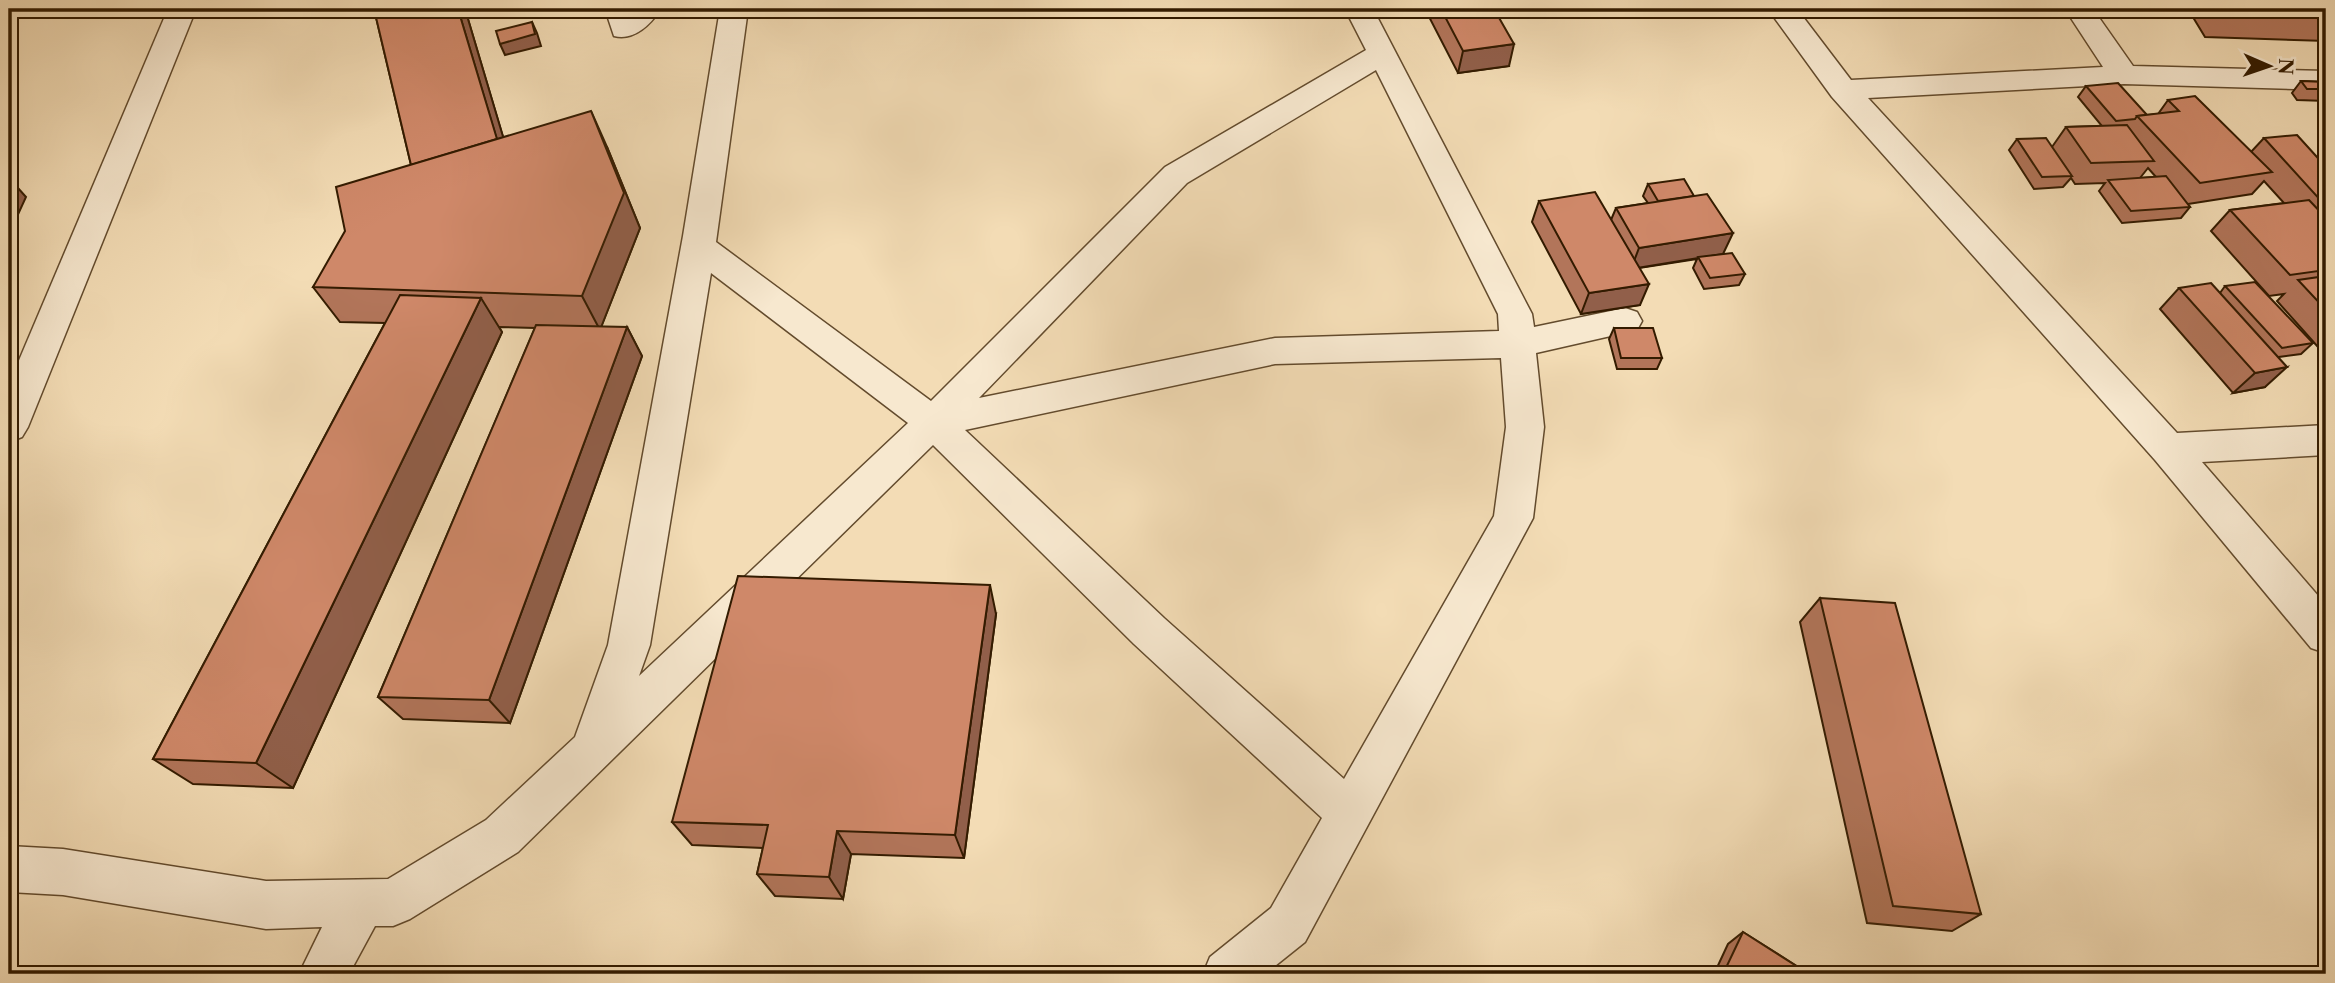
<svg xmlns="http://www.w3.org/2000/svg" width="2335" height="983" font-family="'Libre Caslon Text',serif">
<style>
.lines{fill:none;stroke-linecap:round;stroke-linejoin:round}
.minor-casing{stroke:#634b2d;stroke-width:3}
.minor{fill:#f7e8cf;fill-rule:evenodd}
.wall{fill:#b2755a;stroke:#331b00;stroke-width:2;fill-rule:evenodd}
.shaded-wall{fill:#915f4a;stroke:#331b00;stroke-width:2}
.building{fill:#cf8869;stroke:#331b00;stroke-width:2}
</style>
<rect width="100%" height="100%" fill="#f3dcb5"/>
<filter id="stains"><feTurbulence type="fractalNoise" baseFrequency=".00286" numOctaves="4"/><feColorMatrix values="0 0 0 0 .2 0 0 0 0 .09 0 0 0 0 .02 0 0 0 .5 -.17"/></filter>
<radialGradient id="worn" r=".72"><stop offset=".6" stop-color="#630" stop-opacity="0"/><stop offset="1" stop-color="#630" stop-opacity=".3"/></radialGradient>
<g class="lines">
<defs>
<g id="minor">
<path d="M 168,9 L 196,9 L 28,427 L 22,437 L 9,442 L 9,384 Z"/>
<path d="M 605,9 L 661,9 C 650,25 634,41 614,36 Z"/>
<path d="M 720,9 L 748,9 L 716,242 L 931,401 L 1165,167 L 1366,50 L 1345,9 L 1373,9 L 1532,314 L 1534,327 L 1625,308 L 1637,312 L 1642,321 L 1637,330 L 1536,353 L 1544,427 L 1533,518 L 1305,942 L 1265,974 L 1203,974 L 1210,957 L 1271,908 L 1322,818 L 1134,644 L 933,445 L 518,852 L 410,919 L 393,926 L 375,926 L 349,974 L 299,974 L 322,927 L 266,929 L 63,895 L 9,892 L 9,846 L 63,849 L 266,881 L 388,879 L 486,820 L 575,737 L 608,645 L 683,236 ZM 1376,70 L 1498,314 L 1499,331 L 1275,338 L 979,398 L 1187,183 ZM 711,273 L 908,423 L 639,676 L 650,645 ZM 1501,358 L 1506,427 L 1494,516 L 1344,779 L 1164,618 L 965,430 L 1275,364 Z"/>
<path d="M 1768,9 L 1797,9 L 1851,80 L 2103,67 L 2065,9 L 2093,9 L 2133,66 L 2326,71 L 2326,90 L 2124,84 L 1868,98 L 2177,433 L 2326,425 L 2326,455 L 2202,462 L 2326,605 L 2326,653 L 2311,648 L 2155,460 L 1832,97 Z"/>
</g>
</defs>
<use href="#minor" class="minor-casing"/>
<use href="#minor" class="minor"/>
</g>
<g class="wall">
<path d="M 374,9 L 465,9 L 503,137 L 607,147 L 640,228 L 601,327 L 627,327 L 642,356 L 510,723 L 403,719 L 378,697 L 535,328 L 499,327 L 502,332 L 293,788 L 193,784 L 153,759 L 385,323 L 340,322 L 313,287 L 411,165 Z"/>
<path d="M 1425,9 L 1494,9 L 1509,66 L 1458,73 Z"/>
<path d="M 2188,9 L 2326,9 L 2326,41 L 2205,37 Z"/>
<path d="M 2301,81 L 2326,82 L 2326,101 L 2297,100 L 2292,93 Z"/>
<path d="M 2086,86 L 2147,115 L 2158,114 L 2168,100 L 2251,152 L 2264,138 L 2326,167 L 2326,356 L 2277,301 L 2284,294 L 2269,296 L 2211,231 L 2230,210 L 2284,203 L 2264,181 L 2252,194 L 2188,204 L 2190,207 L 2181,218 L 2122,223 L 2099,191 L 2105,183 L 2075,184 L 2071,178 L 2063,187 L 2034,189 L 2009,150 L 2017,139 L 2052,147 L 2066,127 L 2102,126 L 2078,97 ZM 2148,168 L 2156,177 L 2140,178 Z"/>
<path d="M 1648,184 L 1745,274 L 1739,285 L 1704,289 L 1693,268 L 1697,259 L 1639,268 L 1640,305 L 1581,314 L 1532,222 L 1539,201 L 1611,220 L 1616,208 L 1648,203 L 1643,196 Z"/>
<path d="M 2225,286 L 2313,343 L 2301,354 L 2279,357 L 2265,387 L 2233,393 L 2160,309 L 2179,288 L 2220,293 Z"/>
<path d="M 1614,328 L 1662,358 L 1657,369 L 1617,369 L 1609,339 Z"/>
<path d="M 2326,481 L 2326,498 L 2319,487 Z"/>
<path d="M 1820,598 L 1981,914 L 1952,931 L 1867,923 L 1800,622 Z"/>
<path d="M 996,614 L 964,858 L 851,854 L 843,899 L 775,896 L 757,874 L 763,848 L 692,845 L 672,822 Z"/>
<path d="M 1743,932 L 1809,974 L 1714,974 L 1728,944 Z"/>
</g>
<g class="shaded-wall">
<path d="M 458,9 L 465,9 L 513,170 L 497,140 Z"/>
<path d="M 532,22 L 537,33 L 541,46 L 505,55 L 500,44 Z"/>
<path d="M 1514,44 L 1509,66 L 1458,73 L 1463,51 Z"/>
<path d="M 591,111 L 607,147 L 640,228 L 600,330 L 582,296 Z"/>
<path d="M 9,178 L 26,197 L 9,234 Z"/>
<path d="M 1733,233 L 1723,254 L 1631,269 L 1639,248 Z"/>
<path d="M 1649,284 L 1640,305 L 1581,314 L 1589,293 Z"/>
<path d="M 481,298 L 502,332 L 293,788 L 256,763 Z"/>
<path d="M 627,327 L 642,356 L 510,723 L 489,700 Z"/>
<path d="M 2287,367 L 2265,387 L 2233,393 L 2255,373 Z"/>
<path d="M 990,585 L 996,614 L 964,858 L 955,835 Z"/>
<path d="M 837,831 L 851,854 L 843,899 L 829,877 Z"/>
</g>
<g class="building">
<path d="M 374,9 L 458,9 L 497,139 L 411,165 Z"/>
<path d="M 1441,9 L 1494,9 L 1514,44 L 1463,51 Z"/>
<path d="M 2288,9 L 2326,9 L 2326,10 Z"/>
<path d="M 532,22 L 535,34 L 500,44 L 496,31 Z"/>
<path d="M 2301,81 L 2326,82 L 2326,89 L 2307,89 Z"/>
<path d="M 2118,83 L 2147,115 L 2137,116 L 2135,119 L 2116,121 L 2086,86 Z"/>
<path d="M 2195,96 L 2272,172 L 2200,183 L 2137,116 L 2179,111 L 2168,100 Z"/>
<path d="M 591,111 L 624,193 L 582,296 L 313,287 L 345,231 L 336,187 Z"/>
<path d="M 2127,125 L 2154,161 L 2091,163 L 2066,127 Z"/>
<path d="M 2297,135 L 2326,167 L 2326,201 L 2322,202 L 2264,138 Z"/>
<path d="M 2046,138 L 2072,176 L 2042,177 L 2017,139 Z"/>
<path d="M 2166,176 L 2190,207 L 2131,211 L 2108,180 Z"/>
<path d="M 1684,179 L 1694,196 L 1658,201 L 1648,184 Z"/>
<path d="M 1595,192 L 1649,284 L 1589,293 L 1539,201 Z"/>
<path d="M 1707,194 L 1733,233 L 1639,248 L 1616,208 Z"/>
<path d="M 2309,200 L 2326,218 L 2326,270 L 2290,275 L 2230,210 Z"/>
<path d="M 1732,253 L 1745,274 L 1710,278 L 1698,257 Z"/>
<path d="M 2326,276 L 2326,310 L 2298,280 Z"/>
<path d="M 2255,282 L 2313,343 L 2282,348 L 2225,286 Z"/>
<path d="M 2211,283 L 2287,367 L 2255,373 L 2179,288 Z"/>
<path d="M 400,295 L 481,298 L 256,763 L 153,759 Z"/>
<path d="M 536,325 L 627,327 L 489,700 L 378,697 Z"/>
<path d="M 1614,328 L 1653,328 L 1662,358 L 1621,358 Z"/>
<path d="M 738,576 L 990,585 L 955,835 L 837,831 L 829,877 L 757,874 L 768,825 L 672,822 Z"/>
<path d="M 1820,598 L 1895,603 L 1981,914 L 1893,906 Z"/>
<path d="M 1743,932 L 1809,974 L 1723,974 Z"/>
</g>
<rect width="2335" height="983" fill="none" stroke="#f3dcb5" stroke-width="35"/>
<rect x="10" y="10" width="2314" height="962" fill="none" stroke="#331b00" stroke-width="3.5"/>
<rect x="18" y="18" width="2300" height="948" fill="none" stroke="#331b00" stroke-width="2"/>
<g transform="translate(2269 66) rotate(92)" stroke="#f7e8cf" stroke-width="5" paint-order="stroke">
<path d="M0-5L12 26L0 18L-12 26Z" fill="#331b00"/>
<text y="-10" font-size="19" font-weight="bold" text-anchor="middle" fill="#331b00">N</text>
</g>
<rect width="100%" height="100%" filter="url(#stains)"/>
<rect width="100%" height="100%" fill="url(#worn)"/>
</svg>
